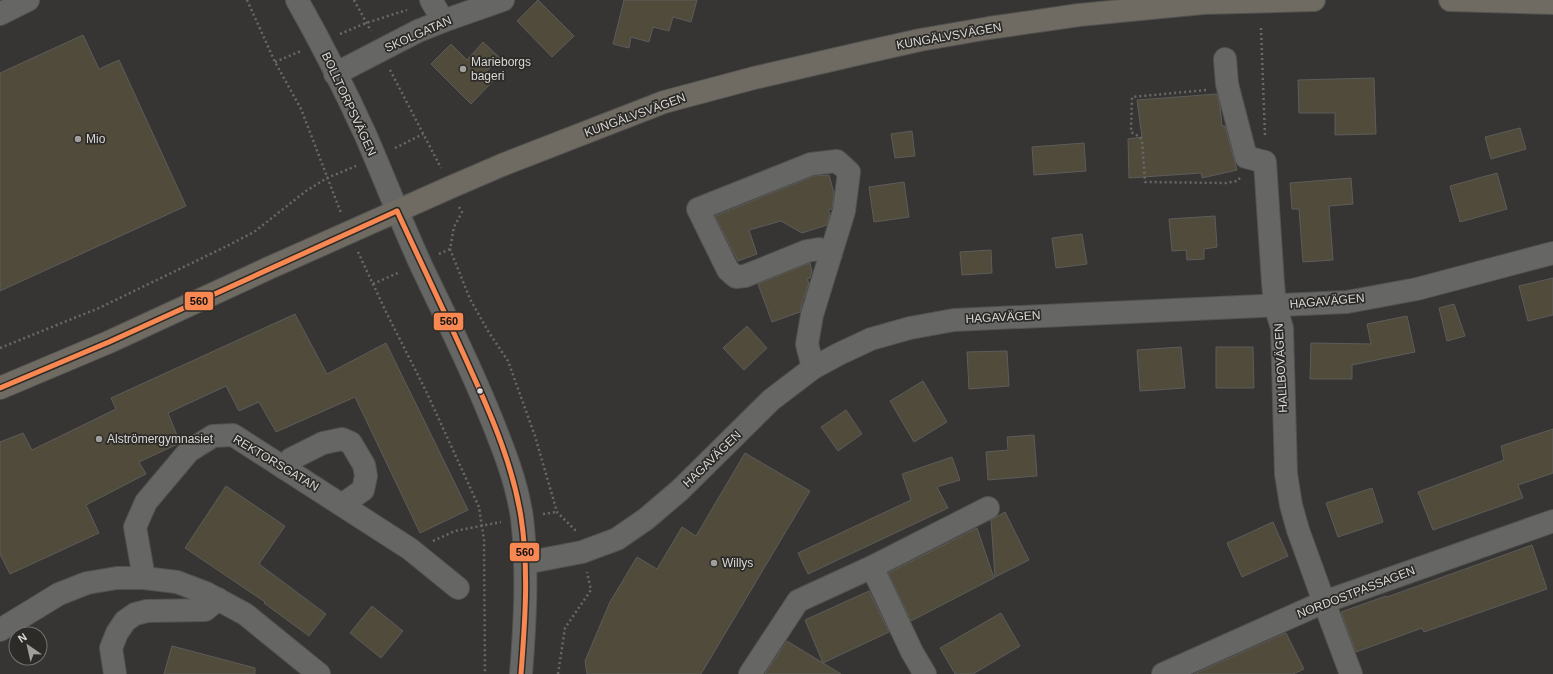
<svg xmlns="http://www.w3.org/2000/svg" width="1553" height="674" font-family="Arial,sans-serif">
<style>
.building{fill:#514b3c;stroke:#5c5c5a}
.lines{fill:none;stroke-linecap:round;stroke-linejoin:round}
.minor-casing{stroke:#525250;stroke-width:24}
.major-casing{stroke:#525250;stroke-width:24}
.path{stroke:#696968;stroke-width:2.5;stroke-dasharray:2 3;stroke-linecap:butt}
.minor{stroke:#666664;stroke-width:22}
.major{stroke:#6f6a62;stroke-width:22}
.bus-1-casing{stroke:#2d2b28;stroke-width:8}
.bus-1{stroke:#f88751;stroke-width:5}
.poi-dot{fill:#a09f9d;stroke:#2d2b28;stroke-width:1.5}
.bus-dot{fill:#d9d8d6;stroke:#2d2b28;stroke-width:1.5}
.labels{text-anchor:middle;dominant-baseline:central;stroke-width:3.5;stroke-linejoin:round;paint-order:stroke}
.street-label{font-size:12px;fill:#d9d8d6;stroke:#2d2b28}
.poi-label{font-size:12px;fill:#d9d8d6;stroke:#2d2b28;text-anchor:start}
.line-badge{stroke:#2d2b28;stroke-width:1.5}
.pale-badge-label{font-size:11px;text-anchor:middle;font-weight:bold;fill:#111}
</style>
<rect width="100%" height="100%" fill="#363533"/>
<g class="building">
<path d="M 538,0 L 574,36 L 552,57 L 517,21 Z"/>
<path d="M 624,0 L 697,0 L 691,22 L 673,17 L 669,31 L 653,27 L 649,42 L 631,37 L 629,48 L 613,44 Z"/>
<path d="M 83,35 L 99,69 L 119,60 L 186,206 L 0,291 L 0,73 Z"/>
<path d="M 483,42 L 500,58 L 485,73 L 493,81 L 471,104 L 431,64 L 451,44 L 467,60 Z"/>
<path d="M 1374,78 L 1376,134 L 1335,135 L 1335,113 L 1299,113 L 1298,80 Z"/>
<path d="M 1217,94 L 1220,106 L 1222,126 L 1225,126 L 1237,170 L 1202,178 L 1201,173 L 1129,178 L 1128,139 L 1142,137 L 1137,100 Z"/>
<path d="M 1520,128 L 1526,149 L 1491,159 L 1485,137 Z"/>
<path d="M 912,131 L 915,156 L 895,158 L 891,134 Z"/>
<path d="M 1084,143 L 1086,171 L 1034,175 L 1032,147 Z"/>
<path d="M 1497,173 L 1507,209 L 1460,222 L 1450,186 Z"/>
<path d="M 829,175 L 834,193 L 832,209 L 828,210 L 830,214 L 827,225 L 802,233 L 781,221 L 749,230 L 757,254 L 738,261 L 715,216 L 814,176 Z"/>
<path d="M 1351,178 L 1353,204 L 1329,206 L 1333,260 L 1303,262 L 1299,209 L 1292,209 L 1290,183 Z"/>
<path d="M 904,182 L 909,217 L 874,222 L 869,187 Z"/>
<path d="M 1215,216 L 1217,247 L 1204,249 L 1204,259 L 1187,260 L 1186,250 L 1172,251 L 1169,219 Z"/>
<path d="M 1082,234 L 1087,264 L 1056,268 L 1052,238 Z"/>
<path d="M 991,250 L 992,273 L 962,275 L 960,252 Z"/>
<path d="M 810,263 L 812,271 L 810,278 L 807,279 L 809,283 L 804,298 L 803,298 L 803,300 L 800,312 L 772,322 L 758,284 Z"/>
<path d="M 1553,278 L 1553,315 L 1528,321 L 1519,286 Z"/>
<path d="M 1454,304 L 1465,336 L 1447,341 L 1439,308 Z"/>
<path d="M 295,314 L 327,374 L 386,343 L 468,510 L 420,533 L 355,397 L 276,432 L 259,402 L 239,411 L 226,386 L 168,413 L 180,443 L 139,462 L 146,474 L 86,505 L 99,533 L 10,574 L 0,554 L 0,442 L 23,433 L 32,450 L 116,409 L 111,398 Z"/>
<path d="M 1407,316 L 1415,352 L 1352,365 L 1352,379 L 1310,379 L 1311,343 L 1371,344 L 1367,324 Z"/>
<path d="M 747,326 L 767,348 L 744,370 L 723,348 Z"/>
<path d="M 1181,347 L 1185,388 L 1140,391 L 1137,350 Z"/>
<path d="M 1216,347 L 1253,347 L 1254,388 L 1216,388 Z"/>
<path d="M 1007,351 L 1009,386 L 969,389 L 967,352 Z"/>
<path d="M 923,381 L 947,422 L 914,442 L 890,401 Z"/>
<path d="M 846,410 L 862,434 L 838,451 L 821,427 Z"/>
<path d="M 1553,429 L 1553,473 L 1518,485 L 1523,498 L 1433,530 L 1418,492 L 1504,460 L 1501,446 Z"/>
<path d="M 1034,435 L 1037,476 L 988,480 L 986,452 L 1008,450 L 1007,437 Z"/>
<path d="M 745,453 L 810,491 L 701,674 L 587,674 L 585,661 L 610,602 L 637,557 L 657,569 L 682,527 L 696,536 Z"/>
<path d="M 952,457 L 960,480 L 937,487 L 948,508 L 808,574 L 798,553 L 911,500 L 902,474 Z"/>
<path d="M 226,486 L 285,526 L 259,564 L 326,614 L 309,636 L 264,603 L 265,602 L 185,548 Z"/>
<path d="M 1372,488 L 1383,522 L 1338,537 L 1326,503 Z"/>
<path d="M 1005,512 L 1029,560 L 995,577 L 991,520 Z"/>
<path d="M 1273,522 L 1288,556 L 1242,577 L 1227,543 Z"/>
<path d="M 977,528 L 994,578 L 911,621 L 888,573 Z"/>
<path d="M 1532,545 L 1547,589 L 1424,632 L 1422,628 L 1356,652 L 1341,612 L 1386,596 L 1387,597 Z"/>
<path d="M 869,591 L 889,632 L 823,663 L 841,674 L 765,674 L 787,641 L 823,663 L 805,620 Z"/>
<path d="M 372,606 L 403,631 L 381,658 L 350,633 Z"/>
<path d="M 1001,613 L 1020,646 L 973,674 L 955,674 L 940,648 Z"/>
<path d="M 1286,633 L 1304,669 L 1293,674 L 1194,674 Z"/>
<path d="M 172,646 L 255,668 L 255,674 L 164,674 Z"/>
</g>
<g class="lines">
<defs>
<g id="minor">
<path d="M 297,0 C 322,44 345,90 366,136 C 384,178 401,221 420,263 C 444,314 470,365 491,418 C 504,450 517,483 522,518 C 528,570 525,623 521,674"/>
<path d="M 431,0 L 443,21"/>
<path d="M 0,14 L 28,0"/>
<path d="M 1225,59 L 1227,84 L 1246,157 L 1265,162 L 1273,283 L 1275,305 L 1282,328 L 1286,474 L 1291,505 L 1298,530 L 1324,602 L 1351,674"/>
<path d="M 335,74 L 418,31 L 443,21 L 503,0"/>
<path d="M 813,368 L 807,344 L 812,315 L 844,211 L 849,172 L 837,161 L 811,164 L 698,209 L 728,270 L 736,277 L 745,276 L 807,251 L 819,249 L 831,254"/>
<path d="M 284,468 L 291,459 L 323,443 L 342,439 L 351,443 L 364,465 L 366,476 L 363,490 L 343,504"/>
<path d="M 525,563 L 582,552 L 617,539 L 646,519 L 680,490 L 771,400 L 813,368 L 839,354 L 871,339 L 910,328 L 954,320 L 1347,302 L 1417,289 L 1553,253"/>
<path d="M 144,578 L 135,527 L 146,502 L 189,451 L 213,436 L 233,435 L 410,549 L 458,588"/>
<path d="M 0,630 L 59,594 L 87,583 L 117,578 L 144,578 L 177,582 L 206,593 L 245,614 L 319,674"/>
<path d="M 115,674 L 111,648 L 117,633 L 125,621 L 135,614 L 147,611 L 205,610 L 218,599"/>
<path d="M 750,674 L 798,601 L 872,567"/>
<path d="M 925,674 L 912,652 L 872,567 L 988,508"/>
<path d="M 1163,674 L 1324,602 L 1553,521"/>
</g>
<g id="major">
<path d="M 1450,0 L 1553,3"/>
<path d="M 0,388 L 109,342 L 269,268 L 451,187 L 502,165 L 664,102 L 754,78 L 862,53 L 920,40 L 989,28 L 1079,15 L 1203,3 L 1314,0"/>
</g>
</defs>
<use href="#minor" class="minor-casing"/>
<use href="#major" class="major-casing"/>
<g class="path">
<path d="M 247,0 L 275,62 L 301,109 L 341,213"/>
<path d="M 354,0 L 371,31"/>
<path d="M 1261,28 L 1265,136"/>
<path d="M 340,34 L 366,23 L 407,10"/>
<path d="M 275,62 L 301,51"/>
<path d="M 390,70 L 441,168"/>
<path d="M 1206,90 L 1132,97 L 1131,132 L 1140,137 L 1142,140 L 1145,182 L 1226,183 L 1237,181 L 1240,178"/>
<path d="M 395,148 L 423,134"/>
<path d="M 459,207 L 462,212 L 454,227 L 450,249 L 470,299 L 488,331 L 508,361 L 535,436 L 557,512 L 576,531"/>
<path d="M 358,252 L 386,312 L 426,391 L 479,507 L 484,540 L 485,674"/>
<path d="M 439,254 L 450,249"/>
<path d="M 373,284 L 400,272"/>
<path d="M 0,348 L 99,308 L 227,246 L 254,232 L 306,191 L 327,178 L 356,166"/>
<path d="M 543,514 L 557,512"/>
<path d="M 433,541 L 455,531 L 501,522"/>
<path d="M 558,674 L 565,628 L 591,590 L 587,572"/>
</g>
<use href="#minor" class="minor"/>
<use href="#major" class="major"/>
<defs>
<g id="bus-1">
<path d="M 397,211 C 422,265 448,319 472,373 C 493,419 513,467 521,517 C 529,569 525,622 521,674"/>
<path d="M 0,388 L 109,342 L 397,211"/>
</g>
</defs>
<use href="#bus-1" class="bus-1-casing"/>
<use href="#bus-1" class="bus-1"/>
</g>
<g class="poi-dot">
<circle cx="463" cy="69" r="4"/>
<circle cx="78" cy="139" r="4"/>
<circle cx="99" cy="439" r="4"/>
<circle cx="714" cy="563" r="4"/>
</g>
<circle class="bus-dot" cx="480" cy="391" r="3.5"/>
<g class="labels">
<g class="street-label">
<text transform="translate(418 34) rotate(-24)">SKOLGATAN</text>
<text transform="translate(949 36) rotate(-10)">KUNGÄLVSVÄGEN</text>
<text transform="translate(349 104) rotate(65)">BOLLTORPSVÄGEN</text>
<text transform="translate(635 115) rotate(-20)">KUNGÄLVSVÄGEN</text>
<text transform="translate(1327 301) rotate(-5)">HAGAVÄGEN</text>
<text transform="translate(1003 317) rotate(-3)">HAGAVÄGEN</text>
<text transform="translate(1281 368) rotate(-93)">HALLBOVÄGEN</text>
<text transform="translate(712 459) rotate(-44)">HAGAVÄGEN</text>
<text transform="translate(276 463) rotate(31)">REKTORSGATAN</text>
<text transform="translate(1356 592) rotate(-21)">NORDOSTPASSAGEN</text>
</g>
<g class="poi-label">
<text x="471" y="62">Marieborgs<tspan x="471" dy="14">bageri</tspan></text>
<text x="86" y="139">Mio</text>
<text x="107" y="439">Alströmergymnasiet</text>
<text x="722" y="563">Willys</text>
</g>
</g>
<g class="line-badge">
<rect x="184" y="291" width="30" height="20" rx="4" fill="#f88751"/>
<rect x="433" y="312" width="31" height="19" rx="4" fill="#f88751"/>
<rect x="509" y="542" width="31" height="20" rx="4" fill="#f88751"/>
</g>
<g class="pale-badge-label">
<text x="199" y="305">560</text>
<text x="449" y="325">560</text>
<text x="525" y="556">560</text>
</g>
<g transform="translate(28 646) rotate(326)"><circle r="19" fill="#2d2b28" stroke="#72706e"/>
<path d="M0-3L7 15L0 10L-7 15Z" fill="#a09f9d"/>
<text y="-6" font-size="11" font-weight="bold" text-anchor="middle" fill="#d9d8d6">N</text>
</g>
</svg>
